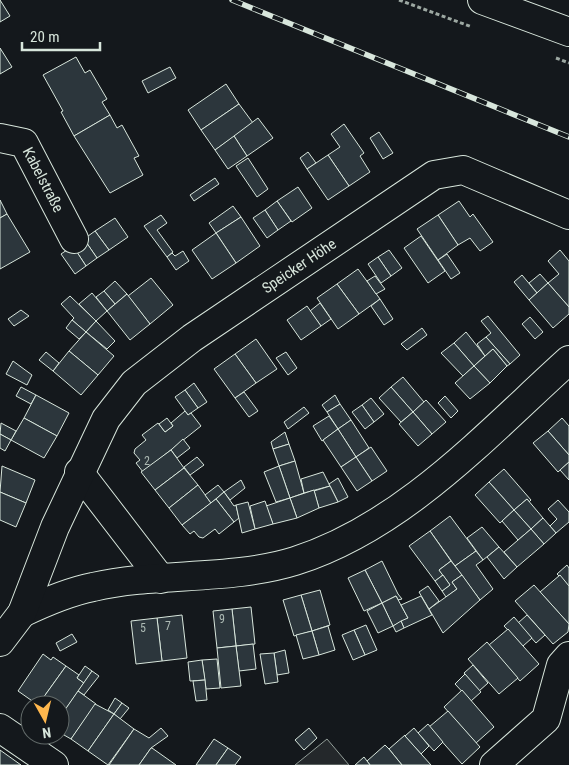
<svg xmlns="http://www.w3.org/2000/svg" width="569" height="765" font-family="'Roboto Condensed',sans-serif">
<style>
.parking{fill:#24282b;stroke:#939e99}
.building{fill:#2c363c;stroke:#d8e6dc}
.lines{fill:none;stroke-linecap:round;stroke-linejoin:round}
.minor-casing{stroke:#d8e6dc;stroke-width:30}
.path{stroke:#9da8a2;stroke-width:3;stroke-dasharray:4 2.5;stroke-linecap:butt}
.minor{stroke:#14181c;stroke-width:28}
.rail-casing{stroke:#d8e6dc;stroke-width:5.5}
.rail{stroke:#14181c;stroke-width:4;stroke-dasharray:11;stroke-linecap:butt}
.labels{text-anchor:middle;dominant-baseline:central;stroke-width:4;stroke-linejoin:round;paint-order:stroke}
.number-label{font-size:12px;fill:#adbab4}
.street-label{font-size:15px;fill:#d8e6dc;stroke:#14181c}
</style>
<rect width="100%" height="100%" fill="#14181c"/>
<path class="parking" d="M 327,739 L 349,765 L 295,765 Z"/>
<g class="building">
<path d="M 0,0 L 10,16 L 0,22 Z"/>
<path d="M 0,48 L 12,67 L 0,74 Z"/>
<path d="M 76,57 L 85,73 L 90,70 L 107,99 L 102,102 L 110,115 L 74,136 L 61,112 L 63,111 L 43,75 Z"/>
<path d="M 170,67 L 176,78 L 148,93 L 142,81 Z"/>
<path d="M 226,84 L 239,104 L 201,130 L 188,110 Z"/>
<path d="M 239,104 L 253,123 L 215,150 L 201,130 Z"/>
<path d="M 110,115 L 117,128 L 122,125 L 139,156 L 134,158 L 143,175 L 110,193 L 74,136 Z"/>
<path d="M 258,118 L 273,138 L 247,156 L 234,136 Z"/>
<path d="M 344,124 L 364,153 L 360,156 L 370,172 L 349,186 L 328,155 L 340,147 L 331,134 Z"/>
<path d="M 379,132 L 393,153 L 383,159 L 370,138 Z"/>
<path d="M 234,136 L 247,156 L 228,169 L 215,150 Z"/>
<path d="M 308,152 L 316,163 L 307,169 L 300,158 Z"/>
<path d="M 328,155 L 349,186 L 328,200 L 307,169 Z"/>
<path d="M 248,158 L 268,189 L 257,197 L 236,166 Z"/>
<path d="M 215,178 L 219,184 L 194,201 L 190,195 Z"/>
<path d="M 298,187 L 312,208 L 292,222 L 277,201 Z"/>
<path d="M 0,200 L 7,214 L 0,218 Z"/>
<path d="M 277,201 L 291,221 L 278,230 L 265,210 Z"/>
<path d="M 459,201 L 470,217 L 473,214 L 493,242 L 480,251 L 470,238 L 458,245 L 438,215 Z"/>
<path d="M 233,206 L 241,217 L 216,233 L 209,223 Z"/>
<path d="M 265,210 L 278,230 L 267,238 L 253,218 Z"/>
<path d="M 7,214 L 30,252 L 0,269 L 0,218 Z"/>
<path d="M 161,215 L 167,223 L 157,230 L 173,252 L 167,257 L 144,226 Z"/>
<path d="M 438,215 L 458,245 L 438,260 L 417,229 Z"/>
<path d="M 241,217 L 260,246 L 236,263 L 216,233 Z"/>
<path d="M 115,218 L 128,237 L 109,250 L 95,231 Z"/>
<path d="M 95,231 L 109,250 L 97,258 L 84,239 Z"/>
<path d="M 216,233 L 236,263 L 212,279 L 192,250 Z"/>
<path d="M 421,236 L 445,271 L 428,283 L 404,248 Z"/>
<path d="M 84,239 L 97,258 L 86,266 L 73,246 Z"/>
<path d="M 73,246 L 86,266 L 75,274 L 61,254 Z"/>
<path d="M 389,250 L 402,268 L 391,276 L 378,257 Z"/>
<path d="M 560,250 L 569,261 L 569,307 L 548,283 L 559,274 L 548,261 Z"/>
<path d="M 183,251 L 189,261 L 176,270 L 167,257 L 172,253 L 175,256 Z"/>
<path d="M 447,254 L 460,273 L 451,279 L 438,260 Z"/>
<path d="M 378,257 L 391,276 L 381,283 L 368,264 Z"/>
<path d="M 358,269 L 380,299 L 359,314 L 337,284 Z"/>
<path d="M 540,274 L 548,283 L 537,293 L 529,283 Z"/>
<path d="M 522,275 L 537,293 L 529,300 L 514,282 Z"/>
<path d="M 375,276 L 385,289 L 376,294 L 367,281 Z"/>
<path d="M 151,278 L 173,305 L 150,324 L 128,296 Z"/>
<path d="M 115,281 L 127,294 L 115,304 L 104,291 Z"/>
<path d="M 548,283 L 569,307 L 569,314 L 553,328 L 529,300 Z"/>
<path d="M 337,284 L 359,314 L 338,329 L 317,298 Z"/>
<path d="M 104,291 L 115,304 L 107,311 L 96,297 Z"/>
<path d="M 92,293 L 107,311 L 96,321 L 79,304 Z"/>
<path d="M 127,294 L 150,324 L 130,340 L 107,311 Z"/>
<path d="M 70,296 L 96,321 L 86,332 L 72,320 L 74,318 L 61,304 Z"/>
<path d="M 380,299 L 393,319 L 384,325 L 371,306 Z"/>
<path d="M 320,303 L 331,319 L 321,326 L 310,311 Z"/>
<path d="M 307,306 L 321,326 L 301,340 L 287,320 Z"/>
<path d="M 21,310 L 29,316 L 14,326 L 8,319 Z"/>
<path d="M 488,316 L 520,355 L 510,364 L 486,337 L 491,333 L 481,321 Z"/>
<path d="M 530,317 L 543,332 L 535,339 L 522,324 Z"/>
<path d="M 72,320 L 86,332 L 79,339 L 66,328 Z"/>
<path d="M 96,321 L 115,341 L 107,349 L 86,332 Z"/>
<path d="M 422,328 L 427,335 L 407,350 L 401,344 Z"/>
<path d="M 86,332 L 114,356 L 98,375 L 69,351 Z"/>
<path d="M 466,332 L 485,356 L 474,366 L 454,343 Z"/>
<path d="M 486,337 L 510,364 L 507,366 L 493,349 L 485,356 L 477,344 Z"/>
<path d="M 256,339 L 277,369 L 256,383 L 235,354 Z"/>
<path d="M 454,343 L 474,366 L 463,376 L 441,353 Z"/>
<path d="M 493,349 L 507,366 L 490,383 L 474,366 Z"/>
<path d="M 69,351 L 98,375 L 81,395 L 53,371 Z"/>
<path d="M 46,352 L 59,363 L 53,371 L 39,360 Z"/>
<path d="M 286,352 L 297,368 L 288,375 L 276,358 Z"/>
<path d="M 235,354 L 256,383 L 235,398 L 214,369 Z"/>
<path d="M 13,361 L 32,375 L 27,385 L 6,374 Z"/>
<path d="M 474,366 L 490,383 L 470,399 L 455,383 Z"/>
<path d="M 403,377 L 424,402 L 413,412 L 391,387 Z"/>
<path d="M 194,383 L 207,402 L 198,408 L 185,390 Z"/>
<path d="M 21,387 L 36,395 L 31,404 L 16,396 Z"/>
<path d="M 391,387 L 413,412 L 401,422 L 379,398 Z"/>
<path d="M 185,390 L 198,408 L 188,415 L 175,397 Z"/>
<path d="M 244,392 L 258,411 L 249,417 L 235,398 Z"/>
<path d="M 36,395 L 69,413 L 57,436 L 24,418 Z"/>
<path d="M 335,395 L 340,404 L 327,412 L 322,405 Z"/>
<path d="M 445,396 L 458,411 L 451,418 L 438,403 Z"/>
<path d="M 371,398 L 384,414 L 374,422 L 362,405 Z"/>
<path d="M 426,400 L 446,422 L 432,434 L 413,412 Z"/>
<path d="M 340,404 L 351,420 L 338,429 L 327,412 Z"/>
<path d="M 362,405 L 374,422 L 365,429 L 352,412 Z"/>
<path d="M 304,407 L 309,413 L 288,429 L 284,422 Z"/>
<path d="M 185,411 L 188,415 L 191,413 L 201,426 L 143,472 L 136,463 L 140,460 L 134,453 L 135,449 L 146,440 L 142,435 L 158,423 L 165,432 L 173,426 L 171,423 Z"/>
<path d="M 413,412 L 432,434 L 418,446 L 399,424 Z"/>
<path d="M 329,416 L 338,429 L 322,441 L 313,426 Z"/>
<path d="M 24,418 L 57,436 L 44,458 L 11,440 Z"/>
<path d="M 167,418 L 173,426 L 165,432 L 159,424 Z"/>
<path d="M 562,418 L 569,426 L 569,455 L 548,431 Z"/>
<path d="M 351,420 L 369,448 L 356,457 L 338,429 Z"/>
<path d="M 1,423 L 16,431 L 11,440 L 0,434 Z"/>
<path d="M 338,429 L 356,457 L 341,467 L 323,440 Z"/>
<path d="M 548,431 L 569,455 L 569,462 L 558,472 L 533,443 Z"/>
<path d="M 285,432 L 289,444 L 273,449 L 271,442 Z"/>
<path d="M 0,434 L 11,440 L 5,451 L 0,448 Z"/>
<path d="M 183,439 L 190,448 L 177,458 L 171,450 Z"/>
<path d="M 289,444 L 295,461 L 279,466 L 273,449 Z"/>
<path d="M 371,447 L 387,471 L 372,481 L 356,457 Z"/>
<path d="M 171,450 L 184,468 L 155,490 L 141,472 Z"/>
<path d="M 197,457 L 204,465 L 190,475 L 184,467 Z"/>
<path d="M 356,457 L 372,481 L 357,491 L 341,467 Z"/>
<path d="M 295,461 L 304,493 L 290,498 L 279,466 Z"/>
<path d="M 569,462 L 569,480 L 560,470 Z"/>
<path d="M 2,466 L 35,480 L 26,503 L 0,492 Z"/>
<path d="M 279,466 L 290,498 L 276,502 L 264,472 Z"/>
<path d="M 184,468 L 198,485 L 169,508 L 155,490 Z"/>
<path d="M 504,469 L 531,500 L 529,502 L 527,499 L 514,510 L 489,482 Z"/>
<path d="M 323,472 L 330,486 L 304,493 L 301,479 Z"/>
<path d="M 338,478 L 348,497 L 338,502 L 329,484 Z"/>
<path d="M 241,480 L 245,488 L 230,500 L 224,492 Z"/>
<path d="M 489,482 L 514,510 L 500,523 L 475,495 Z"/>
<path d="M 198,485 L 211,503 L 182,525 L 169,508 Z"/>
<path d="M 218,485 L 224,492 L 211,503 L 205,495 Z"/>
<path d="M 330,486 L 338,502 L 319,508 L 314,491 Z"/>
<path d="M 314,490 L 319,508 L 297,518 L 290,498 Z"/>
<path d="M 0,492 L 26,503 L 16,527 L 0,520 Z"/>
<path d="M 224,492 L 234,506 L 236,505 L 239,518 L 234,522 L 216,499 Z"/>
<path d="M 290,498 L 297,518 L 273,524 L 266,506 Z"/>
<path d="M 216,499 L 234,522 L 219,534 L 215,529 L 203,538 L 199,537 L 194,531 L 190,534 L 182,525 Z"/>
<path d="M 527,499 L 543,518 L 531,529 L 514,510 Z"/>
<path d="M 558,500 L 569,512 L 569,522 L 556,533 L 550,526 L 557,519 L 548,509 Z"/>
<path d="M 265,501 L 273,524 L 255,529 L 250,506 Z"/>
<path d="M 248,502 L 255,529 L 242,533 L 236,505 Z"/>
<path d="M 514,510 L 531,529 L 518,540 L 502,521 Z"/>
<path d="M 450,516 L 476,551 L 455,566 L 430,531 Z"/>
<path d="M 543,518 L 556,533 L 544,544 L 531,529 Z"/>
<path d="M 482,527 L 499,547 L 483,560 L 467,538 Z"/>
<path d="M 531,529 L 544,544 L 517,567 L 504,552 Z"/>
<path d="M 430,531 L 451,561 L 439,570 L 443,575 L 435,581 L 409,546 Z"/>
<path d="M 499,547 L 517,567 L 504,579 L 487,557 Z"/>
<path d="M 476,551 L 483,560 L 476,565 L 493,589 L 480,600 L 455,566 Z"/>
<path d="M 382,561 L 398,594 L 402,599 L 398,600 L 396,596 L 382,603 L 365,570 Z"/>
<path d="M 451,561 L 462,575 L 452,582 L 457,589 L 446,597 L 442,591 L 450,585 L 439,570 Z"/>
<path d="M 567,565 L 569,568 L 569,586 L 557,574 Z"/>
<path d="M 365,570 L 382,603 L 364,611 L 348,578 Z"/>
<path d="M 443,575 L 450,585 L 442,591 L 435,581 Z"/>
<path d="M 462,575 L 480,600 L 443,633 L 429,609 L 457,589 L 452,582 Z"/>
<path d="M 560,575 L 569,586 L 569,624 L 540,592 Z"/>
<path d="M 534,585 L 569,624 L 568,632 L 553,644 L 515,601 Z"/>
<path d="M 428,586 L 439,601 L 429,609 L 419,592 Z"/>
<path d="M 320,590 L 330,625 L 312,631 L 301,595 Z"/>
<path d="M 301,595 L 312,631 L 294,636 L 283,600 Z"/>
<path d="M 396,596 L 408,618 L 393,626 L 382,603 Z"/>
<path d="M 421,596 L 432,615 L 404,628 L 401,621 L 408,618 L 401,605 Z"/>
<path d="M 382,603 L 393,626 L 378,633 L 367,611 Z"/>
<path d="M 251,607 L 255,644 L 236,646 L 232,609 Z"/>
<path d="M 232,609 L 236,646 L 217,648 L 213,611 Z"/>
<path d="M 182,615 L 187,658 L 162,661 L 157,618 Z"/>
<path d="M 527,615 L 545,635 L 536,643 L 518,623 Z"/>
<path d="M 514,617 L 532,638 L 523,646 L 504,626 Z"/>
<path d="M 157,618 L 162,661 L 136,664 L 131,621 Z"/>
<path d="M 401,621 L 404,628 L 396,632 L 393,626 Z"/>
<path d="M 366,625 L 377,650 L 365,655 L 354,630 Z"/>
<path d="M 328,626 L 335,650 L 319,655 L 312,631 Z"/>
<path d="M 508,629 L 539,664 L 520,681 L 489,645 Z"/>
<path d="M 354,630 L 365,655 L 353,660 L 342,635 Z"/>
<path d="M 312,631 L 319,655 L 303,659 L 296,635 Z"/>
<path d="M 72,634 L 77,642 L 60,651 L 56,643 Z"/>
<path d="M 487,642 L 518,678 L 499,694 L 468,659 Z"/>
<path d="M 253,644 L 256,669 L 239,671 L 236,646 Z"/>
<path d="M 236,646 L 241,686 L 221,688 L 217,648 Z"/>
<path d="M 285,650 L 289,673 L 277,675 L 274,653 Z"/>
<path d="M 274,653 L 278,682 L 265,684 L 260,654 Z"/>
<path d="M 43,654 L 51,660 L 53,657 L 66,666 L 38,705 L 18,691 Z"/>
<path d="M 217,659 L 220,688 L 206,689 L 202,660 Z"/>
<path d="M 202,660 L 205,680 L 190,681 L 188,662 Z"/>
<path d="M 473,665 L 488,683 L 479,691 L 464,673 Z"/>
<path d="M 66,666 L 79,675 L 77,678 L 84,683 L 60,717 L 60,705 L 38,705 Z"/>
<path d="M 85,666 L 92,671 L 84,683 L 77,678 Z"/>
<path d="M 92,671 L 99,676 L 84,695 L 78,691 Z"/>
<path d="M 465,674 L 481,692 L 471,701 L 455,684 Z"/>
<path d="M 205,680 L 207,700 L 196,701 L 193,681 Z"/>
<path d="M 462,690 L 494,727 L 476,743 L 444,707 Z"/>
<path d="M 78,691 L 96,704 L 71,739 L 64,735 L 63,729 L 66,724 L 60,720 L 60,717 Z"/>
<path d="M 115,698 L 122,703 L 114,714 L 108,710 Z"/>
<path d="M 122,703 L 129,708 L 120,719 L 114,714 Z"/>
<path d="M 95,704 L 114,714 L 88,751 L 71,739 Z"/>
<path d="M 448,711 L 480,747 L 462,764 L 429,727 Z"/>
<path d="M 114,714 L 134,729 L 108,765 L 88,751 Z"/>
<path d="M 428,724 L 443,742 L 434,751 L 418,733 Z"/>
<path d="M 161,728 L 168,736 L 151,748 L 139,765 L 109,765 L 134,729 L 149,738 Z"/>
<path d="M 309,728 L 317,738 L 304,750 L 295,740 Z"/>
<path d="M 414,728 L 429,746 L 421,754 L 405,736 Z"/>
<path d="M 405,735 L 405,736 L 431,765 L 402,765 L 389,749 Z"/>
<path d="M 214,739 L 228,748 L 216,765 L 196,765 Z"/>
<path d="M 385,745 L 389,749 L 402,765 L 370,765 L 367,761 Z"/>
<path d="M 151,748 L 152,748 L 176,765 L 139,765 Z"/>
<path d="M 228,748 L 241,757 L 235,765 L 216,765 Z"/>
<path d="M 0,750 L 21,765 L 0,765 Z"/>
<path d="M 364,757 L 370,765 L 355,765 Z"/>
</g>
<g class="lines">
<defs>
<g id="minor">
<path d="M 482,0 L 569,32"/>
<path id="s1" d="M 0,138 L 24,143 L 74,239"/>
<path d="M 79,472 L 161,579"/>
<path d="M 22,613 C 45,602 68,592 93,587 C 157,572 231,581 295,561 C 403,527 487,434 569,360"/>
<path id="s2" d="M 0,642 L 22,613 L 55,527 L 106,419 L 134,383 L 192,338 L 434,175 L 463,170 L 569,215"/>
<path d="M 0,728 L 54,765"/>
<path d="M 494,765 L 546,719 L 561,665 L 569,656"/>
</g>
</defs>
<use href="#minor" class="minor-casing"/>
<g class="path">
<path d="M 399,0 L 472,27"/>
<path d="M 556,58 L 569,63"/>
</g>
<use href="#minor" class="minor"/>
<defs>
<path id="rail" d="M 232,0 L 569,137"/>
</defs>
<use href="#rail" class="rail-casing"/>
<use href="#rail" class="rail"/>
</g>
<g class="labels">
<g class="number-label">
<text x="147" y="461">2</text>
<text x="222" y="619">9</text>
<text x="168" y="626">7</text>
<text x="143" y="628">5</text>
</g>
<g class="street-label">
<text stroke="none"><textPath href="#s1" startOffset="66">Kabelstraße</textPath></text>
<text stroke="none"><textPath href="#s2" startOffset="496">Speicker Höhe</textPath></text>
</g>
</g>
<g transform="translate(45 720) rotate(172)"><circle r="24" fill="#14181c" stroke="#626a69"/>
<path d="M0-4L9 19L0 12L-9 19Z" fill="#ffb74d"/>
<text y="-8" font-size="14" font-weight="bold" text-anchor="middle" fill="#d8e6dc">N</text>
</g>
<path d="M22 42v8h78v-8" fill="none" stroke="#d8e6dc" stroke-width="2.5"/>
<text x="30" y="42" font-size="15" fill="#d8e6dc" stroke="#14181c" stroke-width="4" paint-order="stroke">20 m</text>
</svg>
